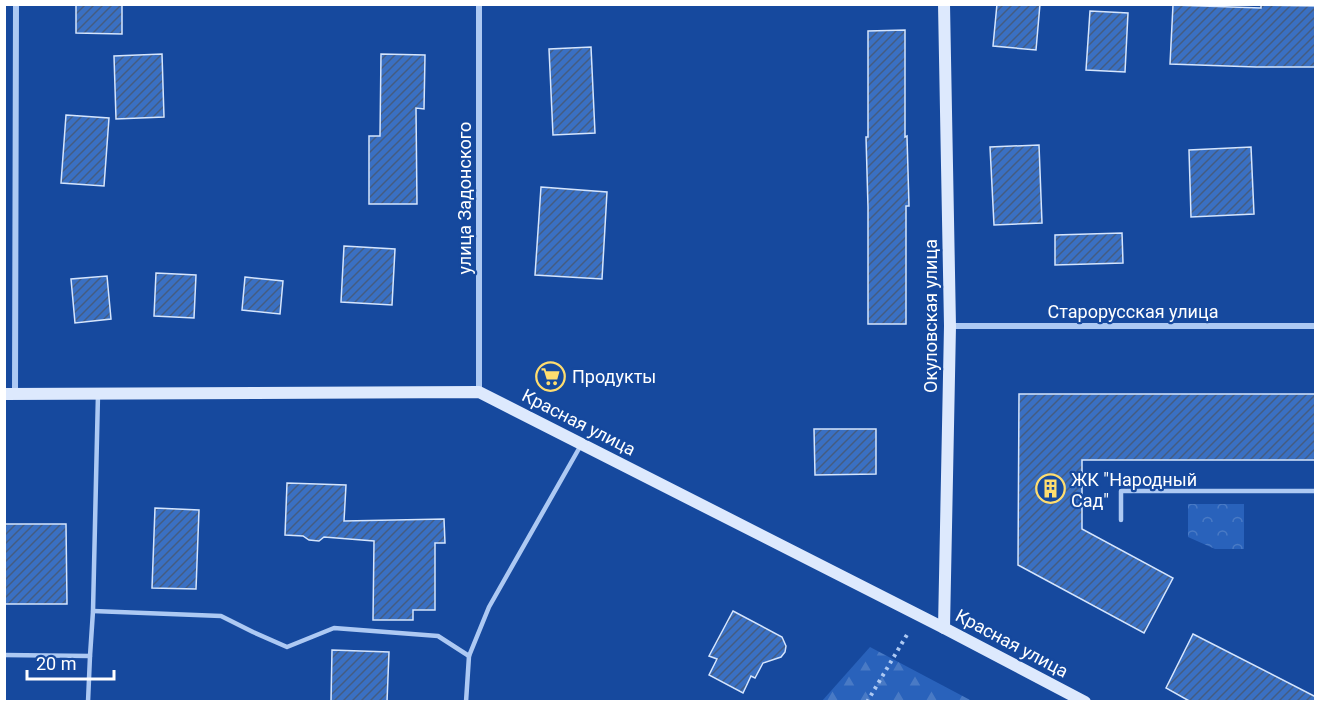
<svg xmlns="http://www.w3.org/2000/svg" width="1320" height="706" font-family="Roboto,sans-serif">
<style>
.forest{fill:url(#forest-firs)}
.park{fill:url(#park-crowns)}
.building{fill:url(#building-hatch);stroke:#d5e5fd;stroke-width:1.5}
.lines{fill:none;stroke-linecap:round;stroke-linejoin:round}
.path{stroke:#adc9f3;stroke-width:4;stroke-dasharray:3 4.5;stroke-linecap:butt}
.lane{stroke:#adc9f3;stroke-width:4.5}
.street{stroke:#adc9f3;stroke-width:6}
.secondary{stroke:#dde9fd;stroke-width:12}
.labels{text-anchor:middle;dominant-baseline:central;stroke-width:4.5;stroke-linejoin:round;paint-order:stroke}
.street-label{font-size:18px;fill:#fff;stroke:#16499e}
.poi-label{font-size:18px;fill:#fff;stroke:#16499e;text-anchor:start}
</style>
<defs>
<pattern id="forest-firs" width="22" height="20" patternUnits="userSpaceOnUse" patternTransform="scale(1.5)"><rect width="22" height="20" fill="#2962bb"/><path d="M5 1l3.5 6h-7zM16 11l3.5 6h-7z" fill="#497ac5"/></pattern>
<pattern id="park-crowns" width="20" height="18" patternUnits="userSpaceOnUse" patternTransform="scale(1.5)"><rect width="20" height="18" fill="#2962bb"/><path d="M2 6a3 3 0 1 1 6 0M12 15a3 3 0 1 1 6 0" fill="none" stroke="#497ac5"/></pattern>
<pattern id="building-hatch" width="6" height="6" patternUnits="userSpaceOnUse" patternTransform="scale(1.5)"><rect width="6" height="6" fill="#3a70c3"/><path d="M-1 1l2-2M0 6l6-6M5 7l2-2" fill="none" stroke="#445c82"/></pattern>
</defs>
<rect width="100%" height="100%" fill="#16499e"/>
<path class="forest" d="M 870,647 L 972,701 L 822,701 Z"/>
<path class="park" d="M 1188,504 L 1244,504 L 1244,549 L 1215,549 L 1188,537 Z"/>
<g class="building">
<path d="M 76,4 L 122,4 L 122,34 L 76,33 Z"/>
<path d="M 997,4 L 1040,4 L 1036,50 L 993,46 Z"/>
<path d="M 1173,5 L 1261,8 L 1261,5 L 1316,6 L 1316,67 L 1256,67 L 1170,64 Z"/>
<path d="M 1090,11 L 1128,13 L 1125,72 L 1086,70 Z"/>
<path d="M 905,30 L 905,137 L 907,136 L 909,206 L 906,206 L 906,324 L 868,324 L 868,207 L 866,137 L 868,137 L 868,31 Z"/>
<path d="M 591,47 L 595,133 L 553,135 L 549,49 Z"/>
<path d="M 162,54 L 164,117 L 116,119 L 114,56 Z"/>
<path d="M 381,54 L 425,55 L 424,109 L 416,108 L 417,204 L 369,204 L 369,136 L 380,136 Z"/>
<path d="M 66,115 L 109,118 L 104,186 L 61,183 Z"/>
<path d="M 1039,145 L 1042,223 L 994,225 L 990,147 Z"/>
<path d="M 1251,147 L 1254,214 L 1191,217 L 1189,150 Z"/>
<path d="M 541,187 L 607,192 L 602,279 L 535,275 Z"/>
<path d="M 1122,233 L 1123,263 L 1055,265 L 1055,235 Z"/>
<path d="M 344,246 L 395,249 L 392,305 L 341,302 Z"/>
<path d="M 156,273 L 196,275 L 194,318 L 154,316 Z"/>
<path d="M 107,276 L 111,319 L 75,323 L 71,279 Z"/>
<path d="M 245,277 L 283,281 L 280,314 L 242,310 Z"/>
<path d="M 1019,394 L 1316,394 L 1316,460 L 1082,460 L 1082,529 L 1173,578 L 1144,633 L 1018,565 Z"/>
<path d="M 814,429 L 876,429 L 876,474 L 815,475 Z"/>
<path d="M 287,483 L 346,485 L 344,521 L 444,519 L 445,543 L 435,543 L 435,610 L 413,610 L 413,620 L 373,620 L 374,541 L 324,537 L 319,541 L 309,540 L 303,536 L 285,535 Z"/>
<path d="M 155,508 L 199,510 L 196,589 L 152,588 Z"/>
<path d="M 4,524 L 66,524 L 67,604 L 4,604 Z"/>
<path d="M 733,611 L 782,637 L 786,646 L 785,652 L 781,657 L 763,663 L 755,678 L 751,676 L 743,693 L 709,675 L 717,659 L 709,656 Z"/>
<path d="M 1193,634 L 1316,697 L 1316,702 L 1191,702 L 1166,688 Z"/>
<path d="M 332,650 L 389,652 L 387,702 L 331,702 Z"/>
</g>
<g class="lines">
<path class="path" d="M 867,702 L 908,633"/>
<g class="lane">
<path d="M 1121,520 L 1121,491 L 1316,491"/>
<path d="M 93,611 L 221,616 L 253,632 L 287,647 L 334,628 L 438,636 L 469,656"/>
<path d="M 4,655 L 90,656 L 93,611 L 98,394"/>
<path d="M 88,702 L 90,656"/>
<path d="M 466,702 L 469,656 L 489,607 L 581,445"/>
</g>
<g class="street">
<path d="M 950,326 L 1316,326"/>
<path d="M 479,392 L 479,4"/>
<path d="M 15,393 L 16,4"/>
</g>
<g class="secondary">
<path d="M 944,4 L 950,326 L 944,628"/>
<path d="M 4,394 L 479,392 L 944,628 L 1085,702"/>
</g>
</g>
<defs>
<symbol id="supermarket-ring" viewBox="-11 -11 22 22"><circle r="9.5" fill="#16499e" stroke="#ffdd6f" stroke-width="1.5"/><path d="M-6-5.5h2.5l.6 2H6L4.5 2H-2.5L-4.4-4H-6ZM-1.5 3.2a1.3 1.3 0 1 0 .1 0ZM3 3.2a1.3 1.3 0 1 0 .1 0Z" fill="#ffdd6f"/></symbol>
<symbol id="building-ring" viewBox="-11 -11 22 22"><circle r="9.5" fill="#16499e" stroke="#ffdd6f" stroke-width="1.5"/><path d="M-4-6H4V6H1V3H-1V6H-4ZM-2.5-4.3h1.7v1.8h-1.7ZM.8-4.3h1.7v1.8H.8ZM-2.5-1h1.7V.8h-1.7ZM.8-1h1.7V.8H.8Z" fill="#ffdd6f"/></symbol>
</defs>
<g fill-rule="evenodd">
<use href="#supermarket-ring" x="534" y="360" width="33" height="33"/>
<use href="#building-ring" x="1034" y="472" width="33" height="33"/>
</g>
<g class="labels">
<g class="street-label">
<text transform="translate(464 198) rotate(-90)">улица Задонского</text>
<text x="1133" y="311">Старорусская улица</text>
<text transform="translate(930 316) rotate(-90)">Окуловская улица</text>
<text transform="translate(579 422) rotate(27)">Красная улица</text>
<text transform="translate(1012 643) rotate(28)">Красная улица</text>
</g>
<g class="poi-label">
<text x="572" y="376">Продукты</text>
<text x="1071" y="479">ЖК "Народный<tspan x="1071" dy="21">Сад"</tspan></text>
</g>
</g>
<rect width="1320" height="706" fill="none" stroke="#ffffff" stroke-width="12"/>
<path d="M27 670v9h87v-9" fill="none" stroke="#ffffff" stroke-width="3"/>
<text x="36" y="670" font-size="18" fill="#ffffff" stroke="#16499e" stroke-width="4.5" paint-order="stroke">20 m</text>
</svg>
